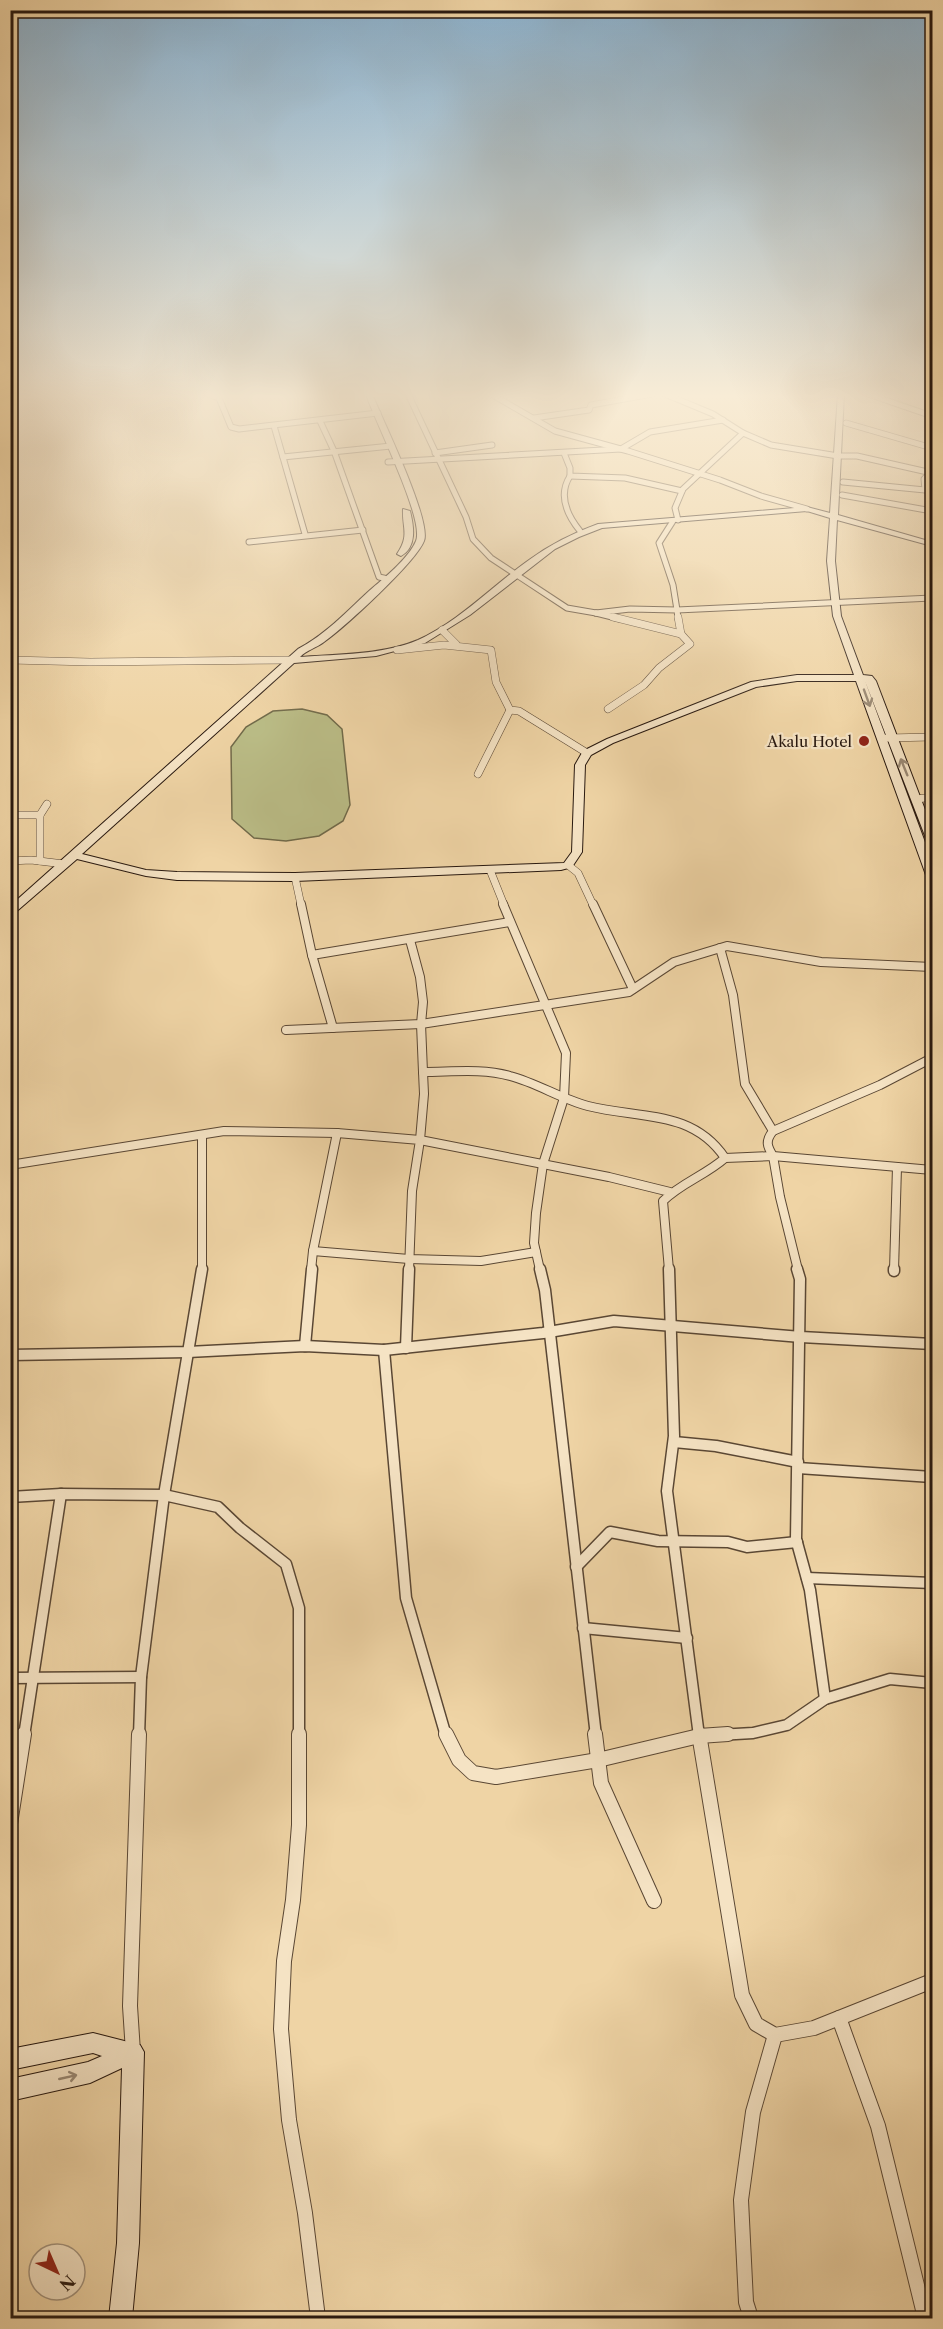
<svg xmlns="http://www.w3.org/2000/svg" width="943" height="2329" font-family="'Libre Caslon Text',serif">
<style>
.green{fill:#babc86;stroke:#716a4a;stroke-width:1.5}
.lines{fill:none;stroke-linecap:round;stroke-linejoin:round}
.street-far4-casing{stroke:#5a4734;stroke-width:7}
.street-far3-casing{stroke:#5a4734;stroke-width:8}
.street-far2-casing{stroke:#5a4734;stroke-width:10}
.street-far1-casing{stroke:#5a4734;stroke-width:13}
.street-casing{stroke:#5a4734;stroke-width:16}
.secondary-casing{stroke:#28180f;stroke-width:2}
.street-far4{stroke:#f5e3c4;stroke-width:5}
.street-far3{stroke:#f5e3c4;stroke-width:7}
.street-far2{stroke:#f5e3c4;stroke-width:8}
.street-far1{stroke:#f5e3c4;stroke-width:10}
.street{stroke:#f5e3c4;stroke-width:14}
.secondary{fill:#f5e3c4;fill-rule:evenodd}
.oneway{stroke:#998873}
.poi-dot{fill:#8f2418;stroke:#f5e3c4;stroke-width:2}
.labels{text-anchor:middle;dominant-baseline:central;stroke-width:4.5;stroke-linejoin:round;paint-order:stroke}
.far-poi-label{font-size:15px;fill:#28180f;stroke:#f5e3c4;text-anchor:end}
</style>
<rect width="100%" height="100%" fill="#efd4a5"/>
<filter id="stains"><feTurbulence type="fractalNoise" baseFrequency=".00333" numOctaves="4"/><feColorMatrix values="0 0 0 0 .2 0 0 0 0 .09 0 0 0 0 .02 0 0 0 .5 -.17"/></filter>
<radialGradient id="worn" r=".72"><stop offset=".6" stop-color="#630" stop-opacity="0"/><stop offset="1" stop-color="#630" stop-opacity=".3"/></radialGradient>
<path class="green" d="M 302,709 L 327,715 L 342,729 L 350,805 L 343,821 L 319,836 L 286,841 L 254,838 L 232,819 L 231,747 L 246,727 L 273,711 Z"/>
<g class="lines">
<defs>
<g id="street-far4">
<path d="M 208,394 L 219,398 L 231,427 L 239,429 L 378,413"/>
<path d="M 408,394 L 466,517 L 473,539 L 491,558 L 567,608 L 596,613"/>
<path d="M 491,394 L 555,431 L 628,451 L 720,480 L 761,496 L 807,509"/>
<path d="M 665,394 L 713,414 L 743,433"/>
<path d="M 868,394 L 932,416"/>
<path d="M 534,418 L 589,410 L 591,405 L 652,394"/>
<path d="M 320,421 L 334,451 L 379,577 L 388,579"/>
<path d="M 846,423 L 932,448"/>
<path d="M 274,426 L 305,534"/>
<path d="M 435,453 L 492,445"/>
<path d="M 564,453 L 570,468 L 570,476 L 625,478 L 682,491"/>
<path d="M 283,457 L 391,446"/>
<path d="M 388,462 L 621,449 L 650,432 L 723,420"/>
<path d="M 570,476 C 558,495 567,515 580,531"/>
<path d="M 843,482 L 925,490 L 924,479 L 931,472"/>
<path d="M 842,495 L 932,511"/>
<path d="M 678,520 L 675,508 L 683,489 L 743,433 L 771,445 L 838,456 L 857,456 L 932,473"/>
<path d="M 673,521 L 659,543 L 673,585 L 677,610 L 932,598"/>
<path d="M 249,542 L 363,530"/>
<path d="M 596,613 L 620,619"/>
<path d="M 596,613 L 630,609 L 677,610 L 678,619"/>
</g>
<g id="street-far3">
<path d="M 613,617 L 681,634 L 678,617"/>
<path d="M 442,630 L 456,644"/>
<path d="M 397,650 L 444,645 L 491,650 L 496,682 L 510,710 L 519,711 L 587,753"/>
<path d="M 10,660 L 90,662 L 291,660"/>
<path d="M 608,709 L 644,685 L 659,668 L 690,644 L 681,634"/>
<path d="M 887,738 L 932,737"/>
<path d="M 478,774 L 510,710"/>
<path d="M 917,799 L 932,797"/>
<path d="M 10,815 L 40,815"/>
<path d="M 10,861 L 31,860 L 64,864"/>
<path d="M 40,861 L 40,815 L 47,804"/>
<path d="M 568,865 L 578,873 L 593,905"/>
<path d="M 490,870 L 504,905"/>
<path d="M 295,877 L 301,905"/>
</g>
<g id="street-far2">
<path d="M 301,904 L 312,955 L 333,1028"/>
<path d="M 503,904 L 566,1053 L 564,1098 L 543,1164 L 536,1213 L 534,1243 L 540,1270"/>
<path d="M 593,904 L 633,989"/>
<path d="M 410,940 L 420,977 L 423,1002 L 421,1024 L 423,1072"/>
<path d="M 720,948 L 733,995 L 745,1084 L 773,1131"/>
<path d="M 312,955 L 510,922"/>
<path d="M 286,1030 L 421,1024 L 629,992 L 674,962 L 727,946 L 821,962 L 932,967"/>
<path d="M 932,1058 L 880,1085 L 773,1131 C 765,1141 767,1146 773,1156 L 932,1170"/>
<path d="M 202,1135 L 202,1270"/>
<path d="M 725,1158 L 773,1156 L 780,1197 L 798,1270"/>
<path d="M 10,1165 L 224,1131 L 337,1133 L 420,1140 L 412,1191 L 409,1270"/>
<path d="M 313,1251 L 409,1259 L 481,1261 L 536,1252"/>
<path d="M 311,1270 L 313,1251 L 337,1133"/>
<path d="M 669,1270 L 663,1201 C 681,1183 706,1175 725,1158 C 692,1109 639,1119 588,1106 C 561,1099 537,1083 510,1076 C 482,1068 452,1072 423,1072 L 424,1094 L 420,1140 L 609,1177 L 670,1192"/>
<path d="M 894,1270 L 897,1167"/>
</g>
<g id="street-far1">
<path d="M 540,1269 L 545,1290 L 596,1736"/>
<path d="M 669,1269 L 674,1436 L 667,1491 L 699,1736"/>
<path d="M 797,1269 L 800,1279 L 796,1539 L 810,1590 L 825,1699"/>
<path d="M 894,1271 L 894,1269"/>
<path d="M 305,1346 L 312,1269"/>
<path d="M 406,1348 L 409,1269"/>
<path d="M 384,1350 L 406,1598 L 446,1736"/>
<path d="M 10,1355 L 188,1352 L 305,1346 L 384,1350 L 543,1333 L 614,1321 L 801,1337 L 932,1344"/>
<path d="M 674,1442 L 716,1446 L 798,1462"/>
<path d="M 798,1468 L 932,1477"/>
<path d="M 10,1497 L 61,1494 L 164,1495 L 202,1269"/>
<path d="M 576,1567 L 610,1532 L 658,1541 L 728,1542 L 747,1547 L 797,1542"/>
<path d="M 807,1578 L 932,1583"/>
<path d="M 583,1628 L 687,1638"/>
<path d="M 10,1678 L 141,1677"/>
<path d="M 24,1736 L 61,1494"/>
<path d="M 139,1736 L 141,1677 L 164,1495 L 218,1507 L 240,1528 L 286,1564 L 299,1608 L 299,1736"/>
<path d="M 701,1736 L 753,1733 L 787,1725 L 825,1699 L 890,1679 L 932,1683"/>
</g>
<g id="street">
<path d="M 299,1734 L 299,1825 L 293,1900 L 284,1961 L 281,2029 L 289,2120 L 305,2213 L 318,2318"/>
<path d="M 446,1734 L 459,1760 L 473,1773 L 496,1777 L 598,1760 L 699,1736 L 728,1734"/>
<path d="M 595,1734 L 601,1783 L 654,1901"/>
<path d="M 699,1734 L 742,1995 L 756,2024 L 775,2035 L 814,2028 L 932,1981"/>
<path d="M 10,1824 L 24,1734"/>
<path d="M 839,2018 L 878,2126 L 925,2318"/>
<path d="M 133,2052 L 130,2006 L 139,1734"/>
<path d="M 751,2318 L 746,2302 L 741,2200 L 753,2112 L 775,2035"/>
</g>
<g id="secondary">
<path d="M 366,394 L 372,394 C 382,418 432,521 424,541 C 416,562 344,628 324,642 C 316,648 307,650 300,657 C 339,654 382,655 418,640 C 460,621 492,586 529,560 C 551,544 573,533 598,524 L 807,507 L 830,513 L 838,394 L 844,394 L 838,515 L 932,542 L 932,546 L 837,520 L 835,561 L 841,616 L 863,675 L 872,676 L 876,681 L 932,828 L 932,844 L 927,841 L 865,681 L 932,861 L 932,878 L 926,875 L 856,681 L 797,681 L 756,687 L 613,743 L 591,755 L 585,765 L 582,852 L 572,867 L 561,870 L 295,881 L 177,880 L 146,876 L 77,859 L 10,917 L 10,906 L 298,649 C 325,635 346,612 369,591 C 383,579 409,558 416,541 C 425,519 374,420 366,394 ZM 807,511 L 830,518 L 827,561 L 833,616 L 854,675 L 797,675 L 751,682 L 607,739 L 583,751 L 575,765 L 572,852 L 564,863 L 295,873 L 177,872 L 146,870 L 82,854 L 294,663 L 376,656 L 425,643 L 470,615 L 555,549 L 579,537 L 602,528 Z"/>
<path d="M 403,509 L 410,511 C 414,527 417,547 401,556 L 397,554 C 410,535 402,528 403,509 Z"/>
<path d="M 93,2033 L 140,2045 L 144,2052 L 139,2243 L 132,2318 L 109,2318 L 117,2243 L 122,2068 L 90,2083 L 10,2101 L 10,2079 L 88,2062 L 102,2056 L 93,2053 L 10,2070 L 10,2049 Z"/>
</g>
</defs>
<use href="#street-far4" class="street-far4-casing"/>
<use href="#street-far3" class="street-far3-casing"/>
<use href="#street-far2" class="street-far2-casing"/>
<use href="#street-far1" class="street-far1-casing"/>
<use href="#street" class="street-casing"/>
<use href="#secondary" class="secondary-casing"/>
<use href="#street-far4" class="street-far4"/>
<use href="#street-far3" class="street-far3"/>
<use href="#street-far2" class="street-far2"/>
<use href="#street-far1" class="street-far1"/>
<use href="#street" class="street"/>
<use href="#secondary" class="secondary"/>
</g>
<defs><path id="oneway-shaft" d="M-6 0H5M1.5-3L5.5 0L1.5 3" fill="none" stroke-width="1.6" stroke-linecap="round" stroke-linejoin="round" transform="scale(1.5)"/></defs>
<g class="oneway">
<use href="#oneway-shaft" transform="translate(867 698) rotate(70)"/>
<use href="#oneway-shaft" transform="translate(904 767) rotate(-112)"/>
<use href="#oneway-shaft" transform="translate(68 2077) rotate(-13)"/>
</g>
<linearGradient id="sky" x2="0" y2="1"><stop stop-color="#8bb4d3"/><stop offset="0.55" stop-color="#f8ecd6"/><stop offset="1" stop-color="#f8ecd6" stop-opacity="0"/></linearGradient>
<rect width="943" height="720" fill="url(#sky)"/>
<circle class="poi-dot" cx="864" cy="741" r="6"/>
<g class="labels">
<g class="far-poi-label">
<text x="852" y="741">Akalu Hotel</text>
</g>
</g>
<rect width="943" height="2329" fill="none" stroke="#efd4a5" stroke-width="36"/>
<rect x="12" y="12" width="919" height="2305" fill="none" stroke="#28180f" stroke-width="3"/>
<rect x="18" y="18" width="907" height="2293" fill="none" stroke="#28180f" stroke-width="1.5"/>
<g transform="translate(57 2272) rotate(136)"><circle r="28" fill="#f5e3c4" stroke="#a3927c" stroke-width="1.5"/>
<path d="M0-4.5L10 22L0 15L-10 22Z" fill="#8f2418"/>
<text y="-9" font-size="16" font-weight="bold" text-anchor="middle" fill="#28180f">N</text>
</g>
<rect width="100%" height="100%" filter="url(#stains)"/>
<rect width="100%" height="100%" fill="url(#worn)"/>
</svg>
